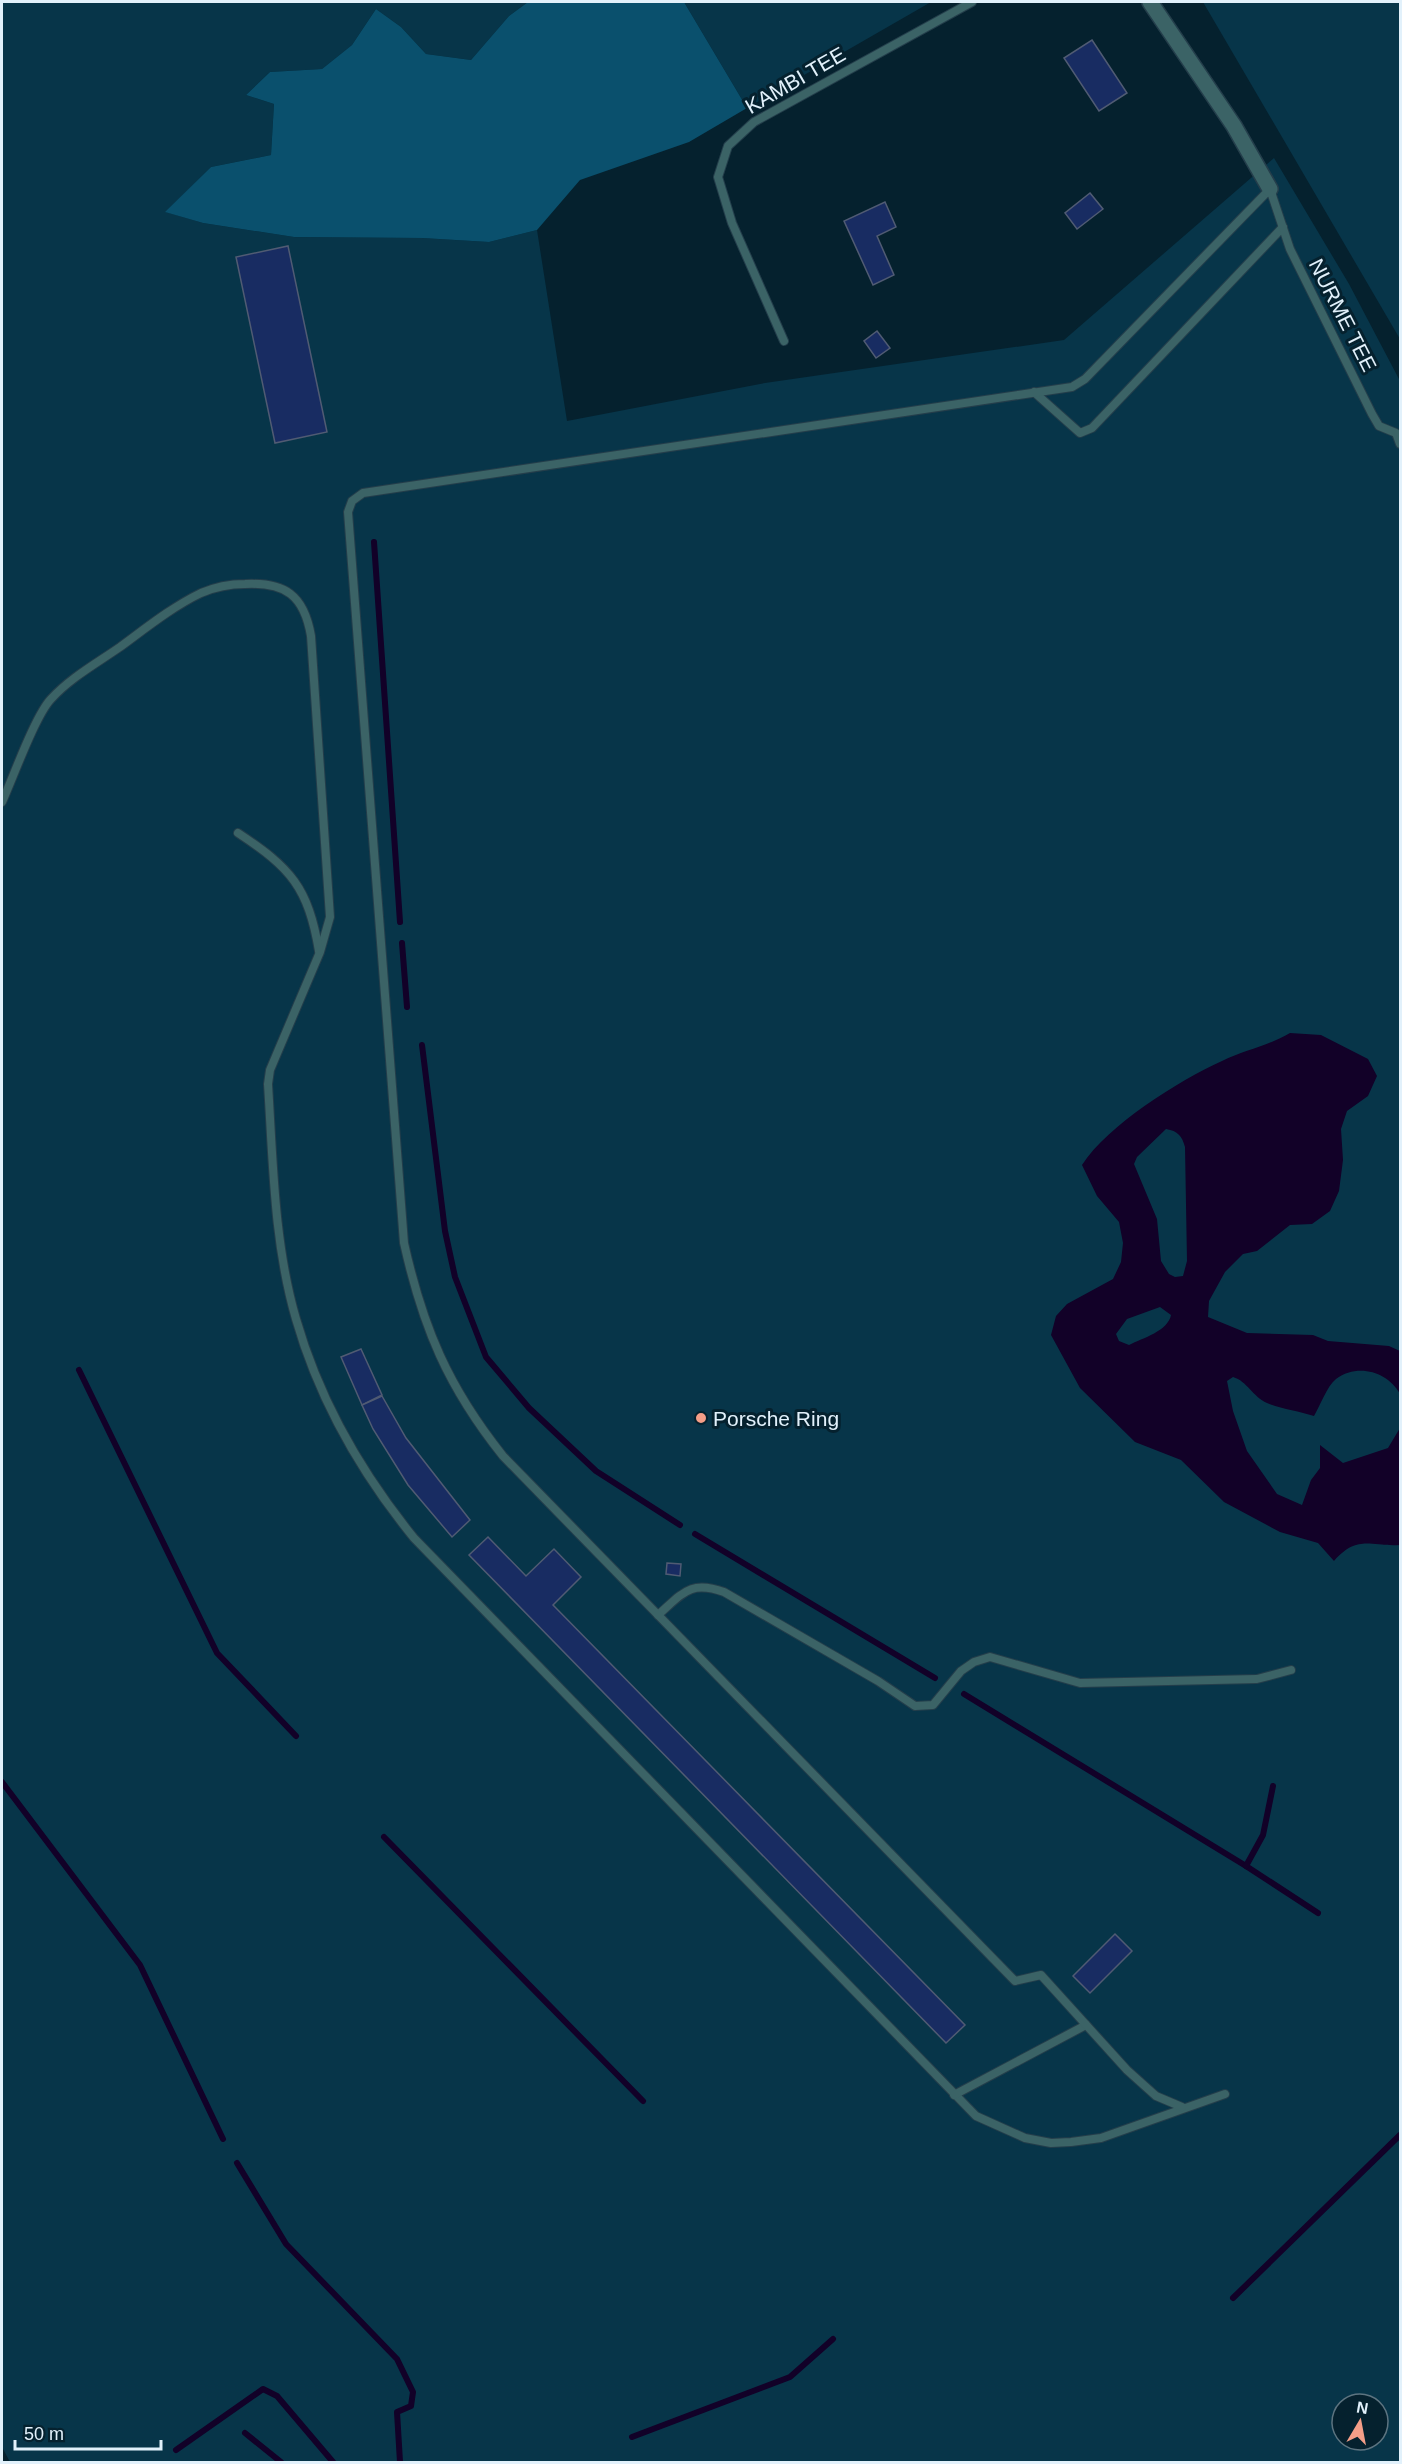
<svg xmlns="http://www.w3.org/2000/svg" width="1402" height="2464" font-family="Helvetica,sans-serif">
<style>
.green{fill:#073549;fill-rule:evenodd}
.forest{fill:#0a506d}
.water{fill:#120128;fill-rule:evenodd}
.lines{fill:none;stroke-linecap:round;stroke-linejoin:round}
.stream{stroke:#120128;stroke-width:6}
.building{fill:#182c62;stroke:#505b73;stroke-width:1.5}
.lane-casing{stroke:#243e4b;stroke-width:10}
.street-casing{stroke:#243e4b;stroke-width:18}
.lane{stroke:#3b6366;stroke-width:8}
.street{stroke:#3b6366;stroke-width:15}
.poi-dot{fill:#f49e88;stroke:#05212e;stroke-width:2}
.labels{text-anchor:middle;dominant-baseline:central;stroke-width:6;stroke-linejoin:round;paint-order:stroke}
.street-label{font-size:21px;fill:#e2f1fb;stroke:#05212e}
.poi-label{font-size:21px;fill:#e2f1fb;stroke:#05212e;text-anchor:start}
</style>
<rect width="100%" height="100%" fill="#05212e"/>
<g class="green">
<path d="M 2,2 L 528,2 L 509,16 L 471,60 L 426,54 L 401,27 L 376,9 L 352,45 L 322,69 L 270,72 L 246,95 L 274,104 L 271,155 L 211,167 L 166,212 L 203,223 L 294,237 L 422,238 L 489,242 L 537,230 L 567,421 L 765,383 L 1064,340 L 1274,158 L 1349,284 L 1400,381 L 1400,2462 L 10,2462 L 2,2447 ZM 1342,2404 L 1378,2404 L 1378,2440 L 1342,2440 Z"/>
<path d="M 684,2 L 931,2 L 747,108 Z"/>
<path d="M 1203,2 L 1400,2 L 1400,339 Z"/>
</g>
<path class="forest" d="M 528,2 L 684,2 L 747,108 L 689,142 L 580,180 L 537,230 L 489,242 L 422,238 L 294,237 L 203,223 L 165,212 L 211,167 L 271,155 L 274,104 L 246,95 L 270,72 L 322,69 L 352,45 L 376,9 L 401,27 L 426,54 L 471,60 L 509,16 Z"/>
<path class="water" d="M 1290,1033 L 1321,1035 L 1368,1059 L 1377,1076 L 1368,1096 L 1347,1111 L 1341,1129 L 1343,1160 L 1339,1191 L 1330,1211 L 1312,1224 L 1290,1225 L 1257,1251 L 1243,1254 L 1225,1272 L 1209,1301 L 1208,1317 L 1247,1333 L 1313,1335 L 1328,1341 L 1389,1346 L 1400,1351 L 1400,1394 C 1388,1372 1358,1363 1336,1379 C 1327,1386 1320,1406 1314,1416 C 1299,1411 1281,1409 1267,1403 C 1253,1397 1247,1381 1233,1377 L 1227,1381 L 1233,1411 L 1247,1451 L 1277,1494 L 1302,1505 L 1311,1480 L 1320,1468 L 1320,1445 L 1343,1463 L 1388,1448 L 1400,1428 L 1400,1545 C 1370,1547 1358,1534 1334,1561 L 1318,1543 L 1280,1532 L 1224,1502 L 1181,1460 L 1135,1442 L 1080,1388 L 1051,1335 L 1056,1316 L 1067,1304 L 1113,1279 L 1121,1262 L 1123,1243 L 1119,1222 L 1097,1196 L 1082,1165 C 1108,1125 1178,1081 1222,1061 C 1245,1050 1268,1046 1290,1033 ZM 1166,1129 C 1178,1131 1182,1136 1185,1147 L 1187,1261 L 1183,1276 L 1175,1277 L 1169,1274 L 1161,1261 L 1157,1219 L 1134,1164 L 1137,1157 ZM 1160,1307 L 1171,1315 C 1168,1331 1143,1338 1129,1345 L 1119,1341 L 1116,1334 L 1127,1319 Z"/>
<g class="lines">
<g class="stream">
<path d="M 374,542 L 400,922"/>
<path d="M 402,943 L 407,1007"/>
<path d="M 422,1045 L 445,1231 L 455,1277 L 486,1357 L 529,1408 L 596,1471 L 680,1525"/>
<path d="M 79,1370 L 217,1653 L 296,1736"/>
<path d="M 695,1534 L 935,1678"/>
<path d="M 964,1694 L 1246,1866 L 1318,1913"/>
<path d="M 2,1782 L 140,1965 L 223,2139"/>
<path d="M 384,1837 L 643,2101"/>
<path d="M 1246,1866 L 1263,1835 L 1273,1786"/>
<path d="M 237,2163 L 286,2244 L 397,2359 L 413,2392 L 411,2406 L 397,2412 L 400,2462"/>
<path d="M 1233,2298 L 1400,2135"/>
<path d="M 245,2433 L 281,2462"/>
<path d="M 632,2437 L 790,2377 L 833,2339"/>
<path d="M 176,2450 L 263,2389 L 277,2396 L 333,2462"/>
</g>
</g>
<g class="building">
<path d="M 1092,40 L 1127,93 L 1099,111 L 1064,58 Z"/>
<path d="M 1090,193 L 1103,209 L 1077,229 L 1065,213 Z"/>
<path d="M 885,202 L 896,227 L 877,236 L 894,275 L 873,285 L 844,221 Z"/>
<path d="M 288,246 L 327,432 L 275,443 L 236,257 Z"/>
<path d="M 877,331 L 890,348 L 876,358 L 864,341 Z"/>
<path d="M 361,1349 L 382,1395 L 362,1405 L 341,1357 Z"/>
<path d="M 382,1396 L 406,1438 L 470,1520 L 452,1537 L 408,1485 L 373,1429 L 362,1405 Z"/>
<path d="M 488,1537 L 526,1576 L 554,1549 L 581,1577 L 553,1605 L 965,2025 L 946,2043 L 469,1555 Z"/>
<path d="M 667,1563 L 681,1564 L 680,1576 L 666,1574 Z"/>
<path d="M 1115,1934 L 1132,1951 L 1090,1993 L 1073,1976 Z"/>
</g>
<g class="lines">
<defs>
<g id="lane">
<path d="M 784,341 L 732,223 L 718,177 L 728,146 L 754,122 L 972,2"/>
<path d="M 1034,392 L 1080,433 L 1092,428 L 1283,227"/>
<path d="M 2,802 C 13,778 35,716 51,699 C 70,678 97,663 120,647 C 146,628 172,607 201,593 C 215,587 230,584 245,584 C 285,582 304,595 311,636 L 330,917 L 320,952 L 270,1070 L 268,1084 C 273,1162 274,1244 296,1319 C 319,1399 362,1474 414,1538 L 976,2116 L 1025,2138 L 1051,2143 L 1071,2142 L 1101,2138 L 1225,2094"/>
<path d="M 238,833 C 291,868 308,887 319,951"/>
<path d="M 658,1615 C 683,1593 690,1580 724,1592 L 878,1681 L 915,1706 L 933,1705 L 961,1671 L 974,1662 L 990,1657 L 1080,1683 L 1257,1679 L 1291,1670"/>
<path d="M 954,2095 L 1086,2025"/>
<path d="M 1182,2107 L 1156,2096 L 1127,2070 L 1041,1975 L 1015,1981 L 503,1456 C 448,1387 423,1328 404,1243 L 348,512 L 352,501 L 363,493 L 1072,387 L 1085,379 L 1270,189 L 1290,249 L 1372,414 L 1379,426 L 1396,433 L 1400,444"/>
</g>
<path id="street" d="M 1150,2 L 1234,126 L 1270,189"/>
</defs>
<use href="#lane" class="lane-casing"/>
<use href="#street" class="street-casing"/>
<use href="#lane" class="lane"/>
<use href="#street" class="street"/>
</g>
<circle class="poi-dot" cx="701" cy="1418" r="6"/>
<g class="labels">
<g class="street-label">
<text transform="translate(795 80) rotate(-30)">KAMBI TEE</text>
<text transform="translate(1343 315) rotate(63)">NURME TEE</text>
</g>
<g class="poi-label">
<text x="713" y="1418">Porsche Ring</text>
</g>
</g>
<rect width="1402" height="2464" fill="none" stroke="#e2f1fb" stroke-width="6"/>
<g transform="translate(1360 2422) rotate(10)"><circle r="28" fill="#05212e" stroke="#5d7480" stroke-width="1.5"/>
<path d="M0-4.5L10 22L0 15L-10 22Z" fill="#f49e88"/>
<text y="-9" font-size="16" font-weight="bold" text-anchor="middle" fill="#e2f1fb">N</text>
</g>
<path d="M15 2440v9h146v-9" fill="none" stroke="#e2f1fb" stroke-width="3"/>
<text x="24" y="2440" font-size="18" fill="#e2f1fb" stroke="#05212e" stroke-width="4.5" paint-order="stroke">50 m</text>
</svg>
